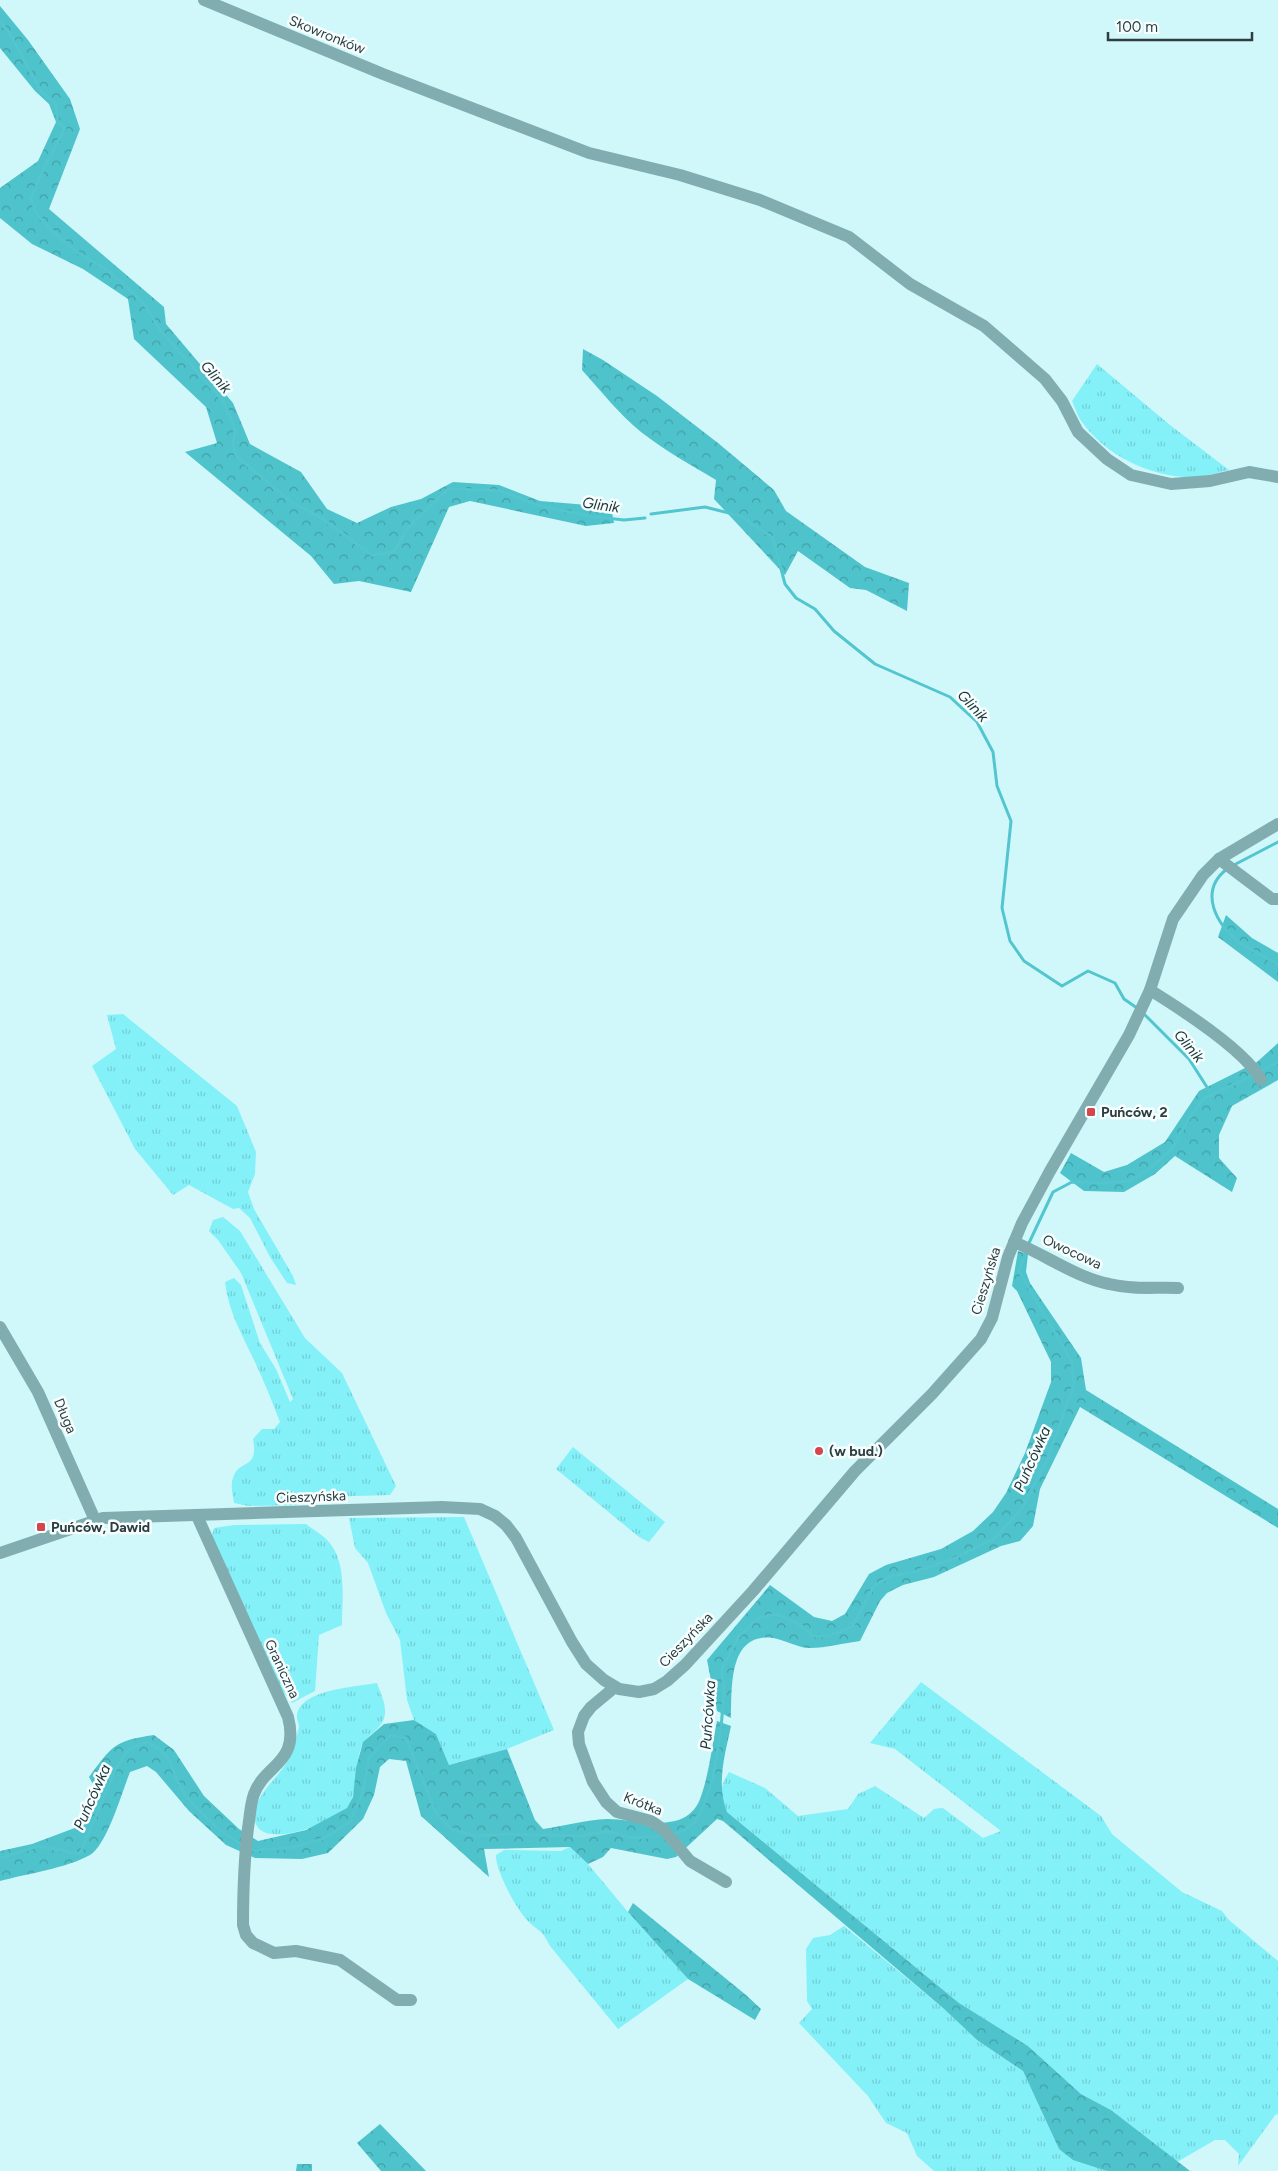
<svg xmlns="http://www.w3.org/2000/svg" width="1278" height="2171" font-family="Figtree,sans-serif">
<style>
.grass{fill:url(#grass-tufts)}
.forest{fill:url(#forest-crowns)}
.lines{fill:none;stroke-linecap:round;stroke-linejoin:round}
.stream{stroke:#52c5ce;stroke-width:3}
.minor{stroke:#82adb0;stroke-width:12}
.poi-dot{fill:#d5454c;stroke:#f7feff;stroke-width:2}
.labels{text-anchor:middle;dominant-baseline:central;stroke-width:5;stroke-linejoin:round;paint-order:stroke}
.street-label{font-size:14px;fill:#2e3e3f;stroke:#f7feff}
.poi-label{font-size:14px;font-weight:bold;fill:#2e3e3f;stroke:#f7feff;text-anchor:start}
.water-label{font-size:15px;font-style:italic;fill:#1d3234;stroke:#f7feff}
</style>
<defs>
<pattern id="grass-tufts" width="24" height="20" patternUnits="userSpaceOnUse" patternTransform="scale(1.25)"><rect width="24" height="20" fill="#84f0f8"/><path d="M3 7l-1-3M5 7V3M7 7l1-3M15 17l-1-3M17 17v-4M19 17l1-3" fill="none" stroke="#72cfd6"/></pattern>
<pattern id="forest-crowns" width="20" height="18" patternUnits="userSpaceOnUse" patternTransform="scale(1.25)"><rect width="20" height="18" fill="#4fc3cb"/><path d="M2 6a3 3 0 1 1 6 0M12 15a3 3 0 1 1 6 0" fill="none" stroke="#42a0a6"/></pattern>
</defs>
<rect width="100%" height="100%" fill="#d0f8fb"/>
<g class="grass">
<path d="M 1097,364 L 1170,425 L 1229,470 C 1219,472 1209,476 1199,477 C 1157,480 1106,457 1082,422 C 1077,416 1075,407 1072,401 Z"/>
<path d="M 123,1014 L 237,1106 L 256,1152 L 255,1174 L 248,1192 L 254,1209 L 293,1276 L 296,1285 L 287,1283 L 270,1257 L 250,1218 L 239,1208 L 233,1209 L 189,1185 L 173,1195 L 135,1149 L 92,1066 L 116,1049 L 107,1015 Z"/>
<path d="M 223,1217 L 240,1231 L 305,1338 L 342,1373 L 396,1486 L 390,1495 L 322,1497 L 301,1499 L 296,1505 L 248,1506 L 234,1503 C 233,1495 230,1485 233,1478 C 239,1458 259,1471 253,1439 L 262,1429 L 274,1429 L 280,1422 C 271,1399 262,1376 251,1354 C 239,1328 229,1312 225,1282 L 234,1278 L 241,1285 L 260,1343 L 276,1369 L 290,1402 L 293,1399 L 241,1273 L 218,1240 L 209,1231 L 213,1220 Z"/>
<path d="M 573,1447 L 665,1522 L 649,1542 L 639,1537 L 556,1469 Z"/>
<path d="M 464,1517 L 554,1730 L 507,1749 L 449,1765 L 436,1734 L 414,1720 L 407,1700 L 400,1640 L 386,1613 L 368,1563 L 355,1548 L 349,1518 Z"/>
<path d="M 306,1524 C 312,1529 320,1533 325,1538 C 348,1559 342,1597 342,1625 L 319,1635 L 315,1691 L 292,1703 L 274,1681 L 211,1538 L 214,1528 L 234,1525 Z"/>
<path d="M 921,1682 L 1101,1816 L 1112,1834 L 1182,1892 L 1222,1911 L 1229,1920 L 1278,1961 L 1278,2115 L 1276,2114 L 1238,2166 L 1239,2154 L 1225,2140 L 1215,2140 L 1177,2162 L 1111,2110 L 1081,2094 L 1028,2046 L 959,2003 L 727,1812 C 720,1796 719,1787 729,1772 L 765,1788 L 798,1816 L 848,1809 L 858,1794 L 875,1786 L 924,1818 L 934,1809 L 943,1808 L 983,1838 L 1001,1831 L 895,1749 L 870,1743 Z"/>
<path d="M 377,1683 C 384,1702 392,1716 375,1731 C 371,1735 365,1739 362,1745 C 355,1763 358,1793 348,1807 C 335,1823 248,1857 255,1812 C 259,1787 284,1776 291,1752 C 294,1744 298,1734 299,1726 C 299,1723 296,1719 297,1715 C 301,1689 356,1687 377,1683 Z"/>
<path d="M 570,1847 L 588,1864 L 628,1912 L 688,1979 L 618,2029 L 550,1946 C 542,1930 542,1934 530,1923 C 518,1913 495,1870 496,1855 L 504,1850 L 561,1851 Z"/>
<path d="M 844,1926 L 943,2008 L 977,2040 L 1023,2071 L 1059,2149 L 1107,2171 L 934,2171 L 917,2156 L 907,2133 L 886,2123 L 868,2096 L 799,2023 L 812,2009 L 807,2001 L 806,1949 L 813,1938 L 830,1935 Z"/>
</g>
<g class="forest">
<path d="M 0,6 L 28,40 L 70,99 L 80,129 L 49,209 L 164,307 L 166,324 L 233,403 L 250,444 L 301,472 L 327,509 L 357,523 L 391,507 L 421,499 L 453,482 L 499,485 L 540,501 L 611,507 L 614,523 L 586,526 L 470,501 L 449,507 L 411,592 L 359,581 L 334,584 L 311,556 L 185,452 L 217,443 L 206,407 L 134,339 L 128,299 L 83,269 L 32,244 L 0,218 L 0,188 L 38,161 L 56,122 L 49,104 L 35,91 L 0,48 Z"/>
<path d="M 583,349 L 603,360 L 657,396 L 718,443 L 774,490 L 786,511 L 865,567 L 909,583 L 907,611 L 866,590 L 850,588 L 798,551 L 785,575 L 714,499 L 716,480 C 691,465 664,450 641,432 C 619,414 601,391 582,370 Z"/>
<path d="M 1226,915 L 1252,938 L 1278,953 L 1278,982 L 1218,937 Z"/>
<path d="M 1278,1043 L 1278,1080 L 1232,1106 L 1219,1135 L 1219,1158 L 1237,1178 L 1232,1192 L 1175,1156 L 1155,1174 L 1124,1192 L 1084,1191 L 1060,1173 L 1071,1153 L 1104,1172 L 1127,1165 L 1165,1142 L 1199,1091 L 1257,1062 Z"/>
<path d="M 1018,1251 L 1028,1254 L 1026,1272 L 1030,1283 L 1081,1358 L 1086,1390 L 1278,1509 L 1278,1528 L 1080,1407 L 1040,1489 L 1033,1526 L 1020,1541 L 1001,1546 L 934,1577 L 903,1585 L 887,1593 L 880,1601 L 860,1641 C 844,1643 826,1648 810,1648 C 798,1648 785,1640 773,1638 C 728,1632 732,1688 731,1718 L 717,1711 L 707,1660 L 770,1585 L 814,1617 L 832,1621 L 845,1614 L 869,1574 L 886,1565 L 941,1549 L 973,1531 L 993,1512 L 1006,1493 L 1025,1453 L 1051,1382 L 1051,1362 L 1017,1291 L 1012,1286 Z"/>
<path d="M 414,1720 L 436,1734 L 449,1765 L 507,1749 L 535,1820 L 543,1829 C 564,1826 586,1820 607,1819 C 636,1819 686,1836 700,1799 C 709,1775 712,1746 717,1721 L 731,1726 C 725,1755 716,1784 727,1812 L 959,2003 L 1028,2046 L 1081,2094 L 1111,2110 L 1190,2171 L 1107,2171 L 1073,2160 L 1059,2149 L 1023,2071 L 977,2040 L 943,2008 L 723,1821 L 717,1819 L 676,1857 L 667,1859 L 611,1848 L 603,1857 L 588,1864 L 570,1847 L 484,1849 L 489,1877 L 421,1816 L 406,1761 L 389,1759 L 380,1767 L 374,1795 L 363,1819 L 328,1853 L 302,1859 L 255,1858 L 226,1845 L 189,1811 L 156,1772 L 147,1766 L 130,1772 C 122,1792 107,1845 90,1855 C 67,1868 26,1874 0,1881 L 0,1851 L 32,1844 L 88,1823 L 98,1793 L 89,1777 C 113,1745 114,1741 154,1735 L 174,1750 L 204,1796 L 239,1829 L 258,1841 L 306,1830 L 347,1808 L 353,1797 L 356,1768 L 363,1742 L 384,1724 Z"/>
<path d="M 633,1903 L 746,1995 L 761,2009 L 755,2020 L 688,1979 L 628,1912 Z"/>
<path d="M 380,2124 L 426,2171 L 381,2171 L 357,2143 Z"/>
<path d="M 297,2164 L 312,2164 L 312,2171 L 296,2171 Z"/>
</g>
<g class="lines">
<g class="stream">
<path d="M 0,22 L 9,32 L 41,91 L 56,104 L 58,122 L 65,128 L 45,166 L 31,198 L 36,213 L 54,233 L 77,252 L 110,272 L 143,302 L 160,330 L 224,402 L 235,429 L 233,445 L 236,456 L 293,503 L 320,517 L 372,555 L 394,552 L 408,528 L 448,489 L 501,491 L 537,505 L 588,516 L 624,520 L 645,518"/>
<path d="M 651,514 L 705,507 L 741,516 L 773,538 L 785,584 L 796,598 L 815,609 L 834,631 L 875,664 L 950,697 L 977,722 L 993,752 L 997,786 L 1011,821 L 1002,908 L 1010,941 L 1024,961 L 1062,986 L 1088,971 L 1115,983 L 1124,999 L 1137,1008"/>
<path d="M 1232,866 L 1278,842"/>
<path d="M 1227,869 C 1198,891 1216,926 1241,943 C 1253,951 1266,957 1278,965"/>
<path d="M 1145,1015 L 1189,1059 L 1212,1095"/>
<path d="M 1259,1072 L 1278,1062"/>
<path d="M 1028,1245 L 1053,1192 L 1072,1182 L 1102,1183 L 1129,1181 L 1149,1169 L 1172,1149 L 1186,1123 L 1203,1099 L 1253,1075"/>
<path d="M 672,1834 L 683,1831 L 694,1823 L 703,1807 L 713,1778 L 721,1728 L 724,1693 L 722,1669 L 738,1637 L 758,1618 L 777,1614 L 800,1625 L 813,1636 L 828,1636 L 852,1627 L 874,1586 L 891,1576 L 911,1573 L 953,1559 L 995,1538 L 1022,1508 L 1047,1460 L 1074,1385 L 1072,1362 L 1019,1271 L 1026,1251"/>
<path d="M 248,1848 L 253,1850 L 290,1848 L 322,1839 L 350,1822 L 363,1791 L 369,1758 L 391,1735 L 406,1738 L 436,1813 L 451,1829 L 475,1836 L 508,1834 L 579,1836 L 607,1831 L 633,1838 L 664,1836"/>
<path d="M 0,1858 L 38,1846 L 80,1854 L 116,1768 L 129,1749 L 146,1742 C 177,1755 168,1770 184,1793 C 199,1813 221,1833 243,1845"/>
</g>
<g class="minor">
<path d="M 204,0 L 383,74 L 589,153 L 680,175 L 760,200 L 849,237 L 910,284 L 984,326 L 1045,379 L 1062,401 L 1078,432 L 1107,459 L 1131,475 L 1171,484 L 1210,481 L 1249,472 L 1278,477"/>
<path d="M 1219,859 L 1272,899 L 1278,899"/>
<path d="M 1150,990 C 1179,1008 1246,1051 1261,1080"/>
<path d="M 1014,1242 C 1046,1255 1075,1277 1109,1284 C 1133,1290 1155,1287 1178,1288"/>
<path d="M 0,1327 L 38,1392 L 95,1520"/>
<path d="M 197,1516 L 288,1717 C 300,1763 265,1764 254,1794 C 250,1805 250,1817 248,1828 C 244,1861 243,1892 243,1925 L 246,1935 L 253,1943 L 274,1953 L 296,1951 L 340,1960 L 397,2000 L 411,2000"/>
<path d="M 0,1553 L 103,1518 L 442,1507 L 480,1509 L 495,1516 L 506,1525 L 516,1538 L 572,1642 L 586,1664 L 604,1680 L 619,1689 L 639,1692 L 654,1689 L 667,1681 L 685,1665 L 753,1591 L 855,1471 L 932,1394 L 981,1339 L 992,1318 L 1008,1257 L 1022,1223 L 1050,1171 L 1129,1035 L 1150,990 L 1173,919 L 1203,875 L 1219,859 L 1278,824"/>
<path d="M 615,1687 L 591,1707 L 584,1716 L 578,1732 L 579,1744 L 593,1782 L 606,1802 L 617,1812 L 651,1821 L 664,1830 L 690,1861 L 726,1882"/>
</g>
</g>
<g class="poi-dot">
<rect x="1086" y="1107" width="10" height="10" rx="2.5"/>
<circle cx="819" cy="1451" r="5"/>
<rect x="36" y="1522" width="10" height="10" rx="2.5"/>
</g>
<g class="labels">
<g class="street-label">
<text transform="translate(327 35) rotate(22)">Skowronków</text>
<text transform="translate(1072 1252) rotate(25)">Owocowa</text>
<text transform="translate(986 1281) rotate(-73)">Cieszyńska</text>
<text transform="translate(65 1416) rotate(67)">Długa</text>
<text transform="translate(311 1497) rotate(-2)">Cieszyńska</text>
<text transform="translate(686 1640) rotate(-46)">Cieszyńska</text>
<text transform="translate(282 1669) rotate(65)">Graniczna</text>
<text transform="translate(643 1804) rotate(22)">Krótka</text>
</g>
<g class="poi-label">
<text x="1101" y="1112">Puńców, 2</text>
<text x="829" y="1451">(w bud.)</text>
<text x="51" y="1527">Puńców, Dawid</text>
</g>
<g class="water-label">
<text transform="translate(216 377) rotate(49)">Glinik</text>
<text transform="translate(601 505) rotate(8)">Glinik</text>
<text transform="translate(973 706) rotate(47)">Glinik</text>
<text transform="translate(1189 1046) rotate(50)">Glinik</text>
<text transform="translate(1032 1459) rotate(-66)">Puńcówka</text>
<text transform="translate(708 1715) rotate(-86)">Puńcówka</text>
<text transform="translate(92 1797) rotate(-66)">Puńcówka</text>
</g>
</g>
<path d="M1108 32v8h144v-8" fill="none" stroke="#2e3e3f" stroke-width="2.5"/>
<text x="1116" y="32" font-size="15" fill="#2e3e3f" stroke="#f7feff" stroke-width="4" paint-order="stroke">100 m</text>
</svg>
